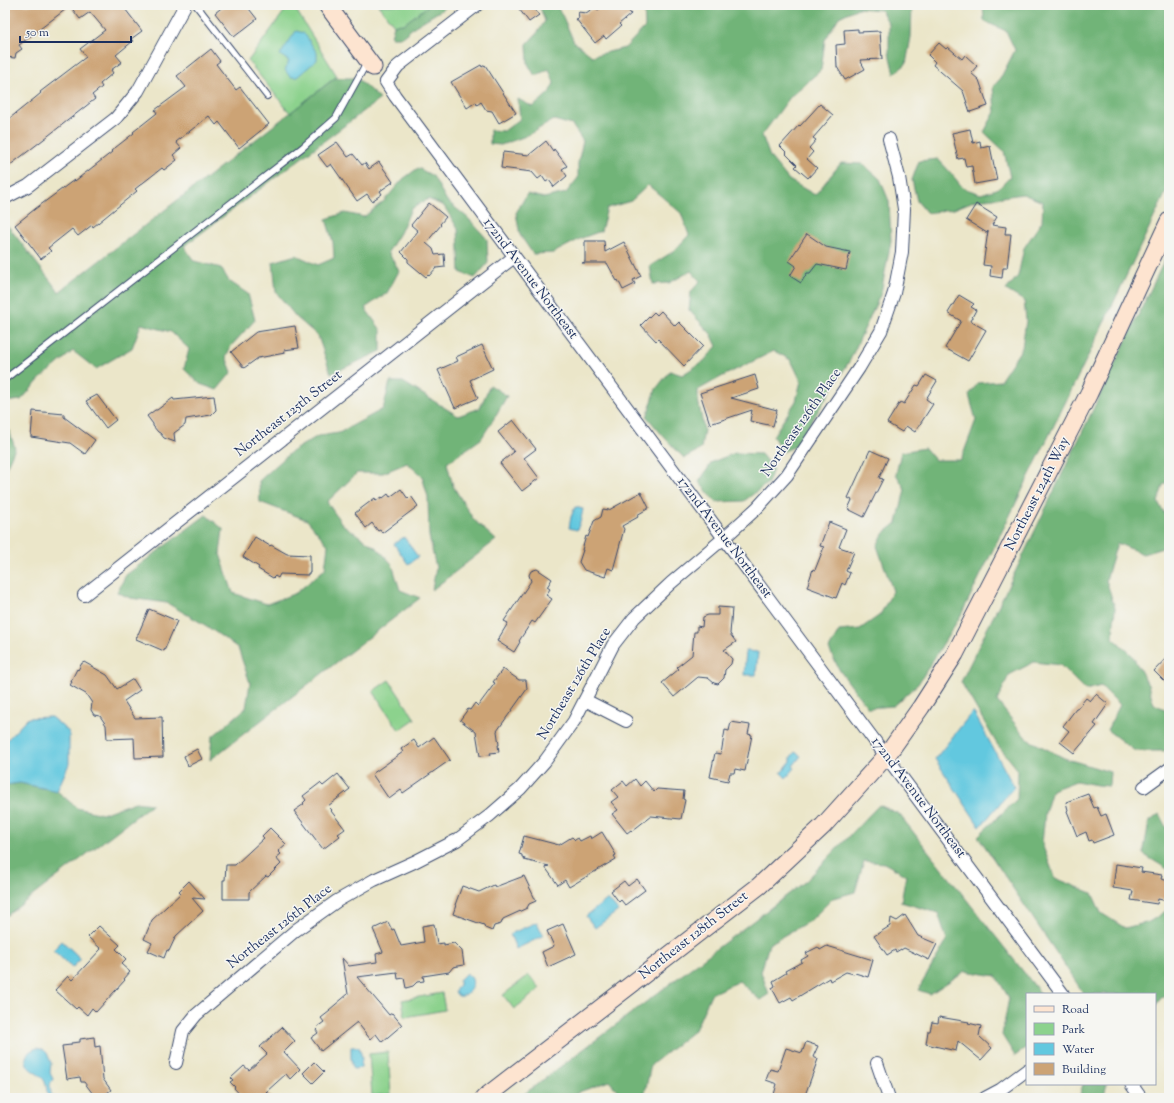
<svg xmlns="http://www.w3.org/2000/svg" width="1174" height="1103" font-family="'Sorts Mill Goudy',serif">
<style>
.green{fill:#8cd28d;stroke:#548076}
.forest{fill:#71b478;stroke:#46726b}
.water{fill:#62c8df;stroke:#3e7c9e}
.building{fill:#cca375}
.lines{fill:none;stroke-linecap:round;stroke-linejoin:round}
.lane-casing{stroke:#3a4a6e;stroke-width:8}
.street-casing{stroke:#3a4a6e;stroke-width:14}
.secondary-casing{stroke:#3a4a6e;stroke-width:19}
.lane{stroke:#fff;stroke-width:6}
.street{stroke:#fff;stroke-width:12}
.secondary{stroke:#fde4d0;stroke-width:17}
.labels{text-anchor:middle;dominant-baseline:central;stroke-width:3;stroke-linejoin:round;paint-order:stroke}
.street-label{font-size:14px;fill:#1b2f5e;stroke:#f6f6f2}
</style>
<rect width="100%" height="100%" fill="#f6f6f2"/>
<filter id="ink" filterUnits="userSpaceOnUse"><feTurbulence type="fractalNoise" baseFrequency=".025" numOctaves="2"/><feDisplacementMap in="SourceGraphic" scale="8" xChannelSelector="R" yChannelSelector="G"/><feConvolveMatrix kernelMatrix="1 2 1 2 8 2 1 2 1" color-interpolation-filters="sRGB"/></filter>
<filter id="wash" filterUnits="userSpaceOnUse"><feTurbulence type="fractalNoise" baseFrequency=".012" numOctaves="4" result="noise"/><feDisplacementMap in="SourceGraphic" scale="16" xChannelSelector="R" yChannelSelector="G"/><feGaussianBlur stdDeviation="0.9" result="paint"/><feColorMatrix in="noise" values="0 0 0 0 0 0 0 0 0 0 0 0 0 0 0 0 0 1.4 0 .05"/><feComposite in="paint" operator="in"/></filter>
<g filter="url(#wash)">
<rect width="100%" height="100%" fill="#ebe6c9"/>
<g class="green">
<path d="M 289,5 L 293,5 L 337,76 L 290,113 L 248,61 Z"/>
<path d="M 378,5 L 429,5 L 404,24 L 394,25 Z"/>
<path d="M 389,680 L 415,719 L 399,730 L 373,691 Z"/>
<path d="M 529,975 L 540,989 L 514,1009 L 503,995 Z"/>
<path d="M 442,993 L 445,1010 L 405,1017 L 402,1000 Z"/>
<path d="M 388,1052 L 391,1094 L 372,1096 L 369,1054 Z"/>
</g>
<g class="forest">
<path d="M 429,5 L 447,5 L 443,9 L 415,26 L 402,37 L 391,37 L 394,25 L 404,24 Z"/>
<path d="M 539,5 L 556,5 L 563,17 L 574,42 L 592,56 L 625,48 L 645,27 L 644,5 L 912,5 L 911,37 L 906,64 L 894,74 L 889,53 L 889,24 L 881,10 L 858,8 L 839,17 L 825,40 L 821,70 L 791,96 L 762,135 L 770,157 L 789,180 L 815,195 L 841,163 L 863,164 L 880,179 L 889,201 L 891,241 L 881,293 L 850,360 L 796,446 L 782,452 L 773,436 L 796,401 L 801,381 L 791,360 L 774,351 L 723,376 L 698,390 L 698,400 L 704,430 L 701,449 L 684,458 L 664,437 L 647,417 L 656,389 L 670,371 L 682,375 L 704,361 L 717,346 L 711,334 L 689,310 L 691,292 L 700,281 L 691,271 L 669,283 L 653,284 L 650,266 L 674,251 L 689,235 L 681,213 L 648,185 L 631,201 L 607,208 L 601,231 L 582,238 L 553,253 L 533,254 L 520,235 L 516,213 L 527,194 L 544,198 L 566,193 L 578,178 L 578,163 L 583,141 L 572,125 L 554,120 L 526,136 L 501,145 L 490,144 L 490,130 L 504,131 L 520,119 L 518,99 L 533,107 L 549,93 L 554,83 L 549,69 L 535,76 L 528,64 L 527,44 L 537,33 L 545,21 Z"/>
<path d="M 983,5 L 1169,5 L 1169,186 L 1090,352 L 961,615 L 918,684 L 893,706 L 868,708 L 840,671 L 829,649 L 839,631 L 860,629 L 880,615 L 893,591 L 877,546 L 883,534 L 897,523 L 905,489 L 896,474 L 901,452 L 925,448 L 935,460 L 961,460 L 976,420 L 969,395 L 978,383 L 1000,381 L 1022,348 L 1026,320 L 1024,301 L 1006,290 L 1018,276 L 1024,248 L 1042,221 L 1043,202 L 1023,194 L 1002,197 L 976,200 L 954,209 L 927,213 L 917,201 L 912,180 L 919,161 L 938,159 L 950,172 L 963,188 L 981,194 L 999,188 L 1010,177 L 1004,151 L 984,132 L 995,112 L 993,87 L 1000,79 L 1015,50 L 1006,31 L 984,21 Z"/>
<path d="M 335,78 L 357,78 L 380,99 L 184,246 L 194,261 L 221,268 L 229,281 L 248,294 L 255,320 L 231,346 L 226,357 L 232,372 L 217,390 L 200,384 L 184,369 L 189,349 L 171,332 L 141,324 L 132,348 L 96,369 L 73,351 L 40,379 L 21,400 L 5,402 L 5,227 L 8,226 L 59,292 Z"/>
<path d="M 418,168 L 433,176 L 447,201 L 468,218 L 487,239 L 488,263 L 475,278 L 460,272 L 458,229 L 444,206 L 428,199 L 411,209 L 400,233 L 388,252 L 399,271 L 387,293 L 365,308 L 381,330 L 381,351 L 331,374 L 318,336 L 296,317 L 276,292 L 273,262 L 296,255 L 318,265 L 334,258 L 333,242 L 326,219 L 345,213 L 364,217 L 384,201 L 403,179 Z"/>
<path d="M 1169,251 L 1169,482 L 1163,485 L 1158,502 L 1169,522 L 1169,546 L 1143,554 L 1117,543 L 1106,580 L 1115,608 L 1113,638 L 1132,655 L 1148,685 L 1154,704 L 1169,711 L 1169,749 L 1165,751 L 1135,751 L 1107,730 L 1120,705 L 1101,686 L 1085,690 L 1060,665 L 1034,662 L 1009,675 L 997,701 L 1027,739 L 1064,758 L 1110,772 L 1109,786 L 1097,785 L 1076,781 L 1052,790 L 1045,813 L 1042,844 L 1055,878 L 1092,893 L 1101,913 L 1125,928 L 1149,922 L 1169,909 L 1169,995 L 1161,998 L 1155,1006 L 1155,994 L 1084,994 L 978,836 L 1017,799 L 1018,770 L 997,744 L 961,682 L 1018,566 Z"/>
<path d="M 390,382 L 403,382 L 458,416 L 480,408 L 490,385 L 507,396 L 493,420 L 481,439 L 447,463 L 453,486 L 474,520 L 496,540 L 432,590 L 436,568 L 429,536 L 428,497 L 422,476 L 407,463 L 383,473 L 357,473 L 327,502 L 342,524 L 378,549 L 392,564 L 400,590 L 420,598 L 210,760 L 212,737 L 246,708 L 250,683 L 238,648 L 205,625 L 167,603 L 130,598 L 117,592 L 126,575 L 206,515 L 223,529 L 220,554 L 233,593 L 267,604 L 296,593 L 325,569 L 328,545 L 307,520 L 260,502 L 259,481 L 291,452 L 318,436 L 339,433 L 383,409 Z"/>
<path d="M 5,413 L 6,421 L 15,448 L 5,470 Z"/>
<path d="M 735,453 L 761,454 L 773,469 L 768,483 L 744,501 L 716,502 L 699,482 L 712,462 Z"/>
<path d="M 20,783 L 57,791 L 77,808 L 102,814 L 135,802 L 152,804 L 5,917 L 5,785 Z"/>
<path d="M 879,805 L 899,814 L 1041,994 L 1027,994 L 1027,1047 L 1015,1056 L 1002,1035 L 1009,998 L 996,976 L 965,971 L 930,994 L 918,990 L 947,940 L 938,913 L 901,902 L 906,875 L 884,863 L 864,861 L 855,892 L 833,898 L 811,920 L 769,944 L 761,972 L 769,994 L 760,1000 L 739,981 L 711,994 L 695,1030 L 651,1065 L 645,1092 L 645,1098 L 624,1098 L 609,1081 L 579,1092 L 571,1098 L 519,1098 L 806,881 Z"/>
<path d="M 1159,814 L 1169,833 L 1169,870 L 1143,854 L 1149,822 Z"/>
<path d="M 1083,1084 L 1107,1084 L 1103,1098 L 1079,1098 Z"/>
</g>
<g class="water">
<path d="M 296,31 L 304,33 L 317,53 L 317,60 L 297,77 L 290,77 L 285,70 L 289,61 L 280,55 Z"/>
<path d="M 575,507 L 583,509 L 581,519 L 577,530 L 569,528 L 571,517 Z"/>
<path d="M 404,537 L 418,557 L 408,564 L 394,544 Z"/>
<path d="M 746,651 L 758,652 L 756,675 L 744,675 Z"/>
<path d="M 973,711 L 1014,787 L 980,827 L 935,759 Z"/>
<path d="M 51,717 L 69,732 L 69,764 L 57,791 L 20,783 L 5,785 L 5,741 L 7,740 L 28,718 Z"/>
<path d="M 795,752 L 801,756 L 793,766 L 795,768 L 786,778 L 781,773 L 791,761 L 791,757 Z"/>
<path d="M 608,899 L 618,911 L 595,928 L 586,916 Z"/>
<path d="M 537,922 L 543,936 L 516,949 L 510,934 Z"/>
<path d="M 62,941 L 81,959 L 72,968 L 53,950 Z"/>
<path d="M 465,974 C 485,979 460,1008 455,991 L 459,985 L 459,980 Z"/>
<path d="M 351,1047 L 359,1047 L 362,1057 L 361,1068 L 353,1069 L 351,1058 Z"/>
<path d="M 37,1048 L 44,1050 L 47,1053 L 51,1063 L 50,1073 L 53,1079 L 50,1084 L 51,1094 L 55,1098 L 48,1098 C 47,1093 47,1087 45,1082 C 41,1072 24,1071 26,1058 C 27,1052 32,1050 37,1048 Z"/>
</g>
<g id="blocks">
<g class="building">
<path d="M 5,5 L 122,5 L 142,31 L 131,39 L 133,41 L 116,55 L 122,62 L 111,70 L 113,73 L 100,84 L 102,87 L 92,95 L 95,99 L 44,139 L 5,169 L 5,122 L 35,98 L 41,93 L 40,92 L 86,57 L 80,49 L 105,30 L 90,12 L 80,19 L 70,6 L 19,45 L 22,49 L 16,53 L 15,58 L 5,57 Z"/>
<path d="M 225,5 L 246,5 L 257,19 L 234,37 L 215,13 Z"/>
<path d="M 516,5 L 531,5 L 539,15 L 529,22 Z"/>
<path d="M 604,5 L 624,5 L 631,14 L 619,24 L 621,26 L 606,39 L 604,36 L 595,43 L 576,19 L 579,18 L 578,12 L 586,13 L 595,7 L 598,10 Z"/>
<path d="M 858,29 L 858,32 L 880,31 L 882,59 L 860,60 L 865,69 L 845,80 L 837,67 L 836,45 L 845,44 L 844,30 Z"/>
<path d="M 939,43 L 946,49 L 948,47 L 962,59 L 965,55 L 977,66 L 971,73 L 979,80 L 988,106 L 970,112 L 963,91 L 933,65 L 935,62 L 928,55 Z"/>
<path d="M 211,49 L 220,61 L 216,64 L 236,90 L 240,87 L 269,124 L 239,148 L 219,122 L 216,125 L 209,116 L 176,142 L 181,148 L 173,155 L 177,160 L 164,170 L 162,168 L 135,189 L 137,191 L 93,227 L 92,225 L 78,236 L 72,229 L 48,248 L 51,251 L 41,259 L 15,225 L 35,209 L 74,180 L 75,181 L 112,152 L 111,151 L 134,133 L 133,132 L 157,113 L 155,110 L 186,87 L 177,76 Z"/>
<path d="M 481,65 L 482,67 L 485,65 L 516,113 L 499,123 L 492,111 L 486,110 L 481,102 L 477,105 L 476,102 L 467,108 L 451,82 Z"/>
<path d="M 820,104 L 833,115 L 813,138 L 816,140 L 809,148 L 813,152 L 807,159 L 817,168 L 808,178 L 795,167 L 797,165 L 786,154 L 787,153 L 780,146 L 799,125 L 800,126 Z"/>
<path d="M 970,129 L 973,143 L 980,141 L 981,148 L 990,146 L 997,180 L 975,184 L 972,166 L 966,167 L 964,158 L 958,159 L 952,133 Z"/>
<path d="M 546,141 L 553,151 L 554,149 L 567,166 L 562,169 L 567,176 L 554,187 L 549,180 L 546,182 L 542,176 L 538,179 L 532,172 L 501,168 L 503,152 L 529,155 Z"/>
<path d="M 337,142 L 348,157 L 353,154 L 362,165 L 365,163 L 369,169 L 379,162 L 393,182 L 380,191 L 382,194 L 372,201 L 367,194 L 357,201 L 331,164 L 327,167 L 318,155 Z"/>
<path d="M 429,203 L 446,217 L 440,224 L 441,225 L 426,243 L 433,249 L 435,255 L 444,254 L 445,267 L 436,268 L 429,276 L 428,275 L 426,277 L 408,262 L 408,259 L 401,252 L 418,231 L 411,225 Z"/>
<path d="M 976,204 L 997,217 L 992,225 L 1006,227 L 1005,234 L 1011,234 L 1007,268 L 1003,268 L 1002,278 L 990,276 L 991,266 L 983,265 L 988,231 L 987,233 L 966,220 Z"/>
<path d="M 807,234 L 826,247 L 850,252 L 846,270 L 817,264 L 810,273 L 807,273 L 801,283 L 790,276 L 796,266 L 789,261 Z"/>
<path d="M 585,241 L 604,241 L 605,252 L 624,242 L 641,276 L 633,280 L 635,284 L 623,290 L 618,280 L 617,281 L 607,263 L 582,263 L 585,262 Z"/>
<path d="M 959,295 L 974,304 L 971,307 L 976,310 L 970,321 L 986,330 L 968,361 L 945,348 L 961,321 L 948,313 Z"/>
<path d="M 661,311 L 675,326 L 679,322 L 703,346 L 684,366 L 658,339 L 656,341 L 641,325 L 654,312 L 657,315 Z"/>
<path d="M 295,326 L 299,348 L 284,350 L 285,353 L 258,358 L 244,368 L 231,352 L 256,332 Z"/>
<path d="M 482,345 L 493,369 L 470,380 L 478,398 L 455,408 L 438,370 L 458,361 L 456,357 Z"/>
<path d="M 755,375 L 759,389 L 731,398 L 777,410 L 773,426 L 750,421 L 752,410 L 710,424 L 700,393 Z"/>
<path d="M 926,375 L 937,381 L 926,399 L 933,404 L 915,432 L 906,426 L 902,432 L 887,423 L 900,402 L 904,404 L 916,385 L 919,386 Z"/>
<path d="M 97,395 L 116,420 L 106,428 L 86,401 Z"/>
<path d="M 214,396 L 216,410 L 211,415 L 186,419 L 185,425 L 174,433 L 175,442 L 164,438 L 160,433 L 158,432 L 153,426 L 153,424 L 147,416 L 155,410 L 157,410 L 173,398 L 174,400 Z"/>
<path d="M 33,411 L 64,414 L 64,417 L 95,440 L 85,454 L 70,443 L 31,437 Z"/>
<path d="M 513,420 L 536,449 L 524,458 L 539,478 L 522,491 L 500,463 L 514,452 L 498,432 Z"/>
<path d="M 870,450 L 888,458 L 879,478 L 883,479 L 864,517 L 848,509 L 852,500 L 848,498 Z"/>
<path d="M 401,489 L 408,499 L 411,496 L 418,506 L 382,533 L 380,530 L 378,531 L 372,523 L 366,528 L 355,513 L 375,498 L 376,501 L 382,497 L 383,498 L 388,494 L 390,497 Z"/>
<path d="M 641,492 L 649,508 L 637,515 L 638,517 L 622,526 L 624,529 L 613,570 L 608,568 L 605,577 L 584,570 L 579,562 L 583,550 L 582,550 L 586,536 L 588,537 L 594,521 L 601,517 L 603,509 L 609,510 Z"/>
<path d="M 829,522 L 846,529 L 839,547 L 854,552 L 846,571 L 850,573 L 845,585 L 842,583 L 836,598 L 807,587 L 813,569 L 815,570 L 824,547 L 820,546 Z"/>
<path d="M 255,537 L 270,546 L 271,545 L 287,554 L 310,555 L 310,573 L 308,573 L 308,575 L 280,574 L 278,578 L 275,576 L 273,578 L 258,569 L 259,567 L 243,557 Z"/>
<path d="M 537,569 L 552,579 L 547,587 L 550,589 L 546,595 L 552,599 L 535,623 L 532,621 L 519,641 L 520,642 L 514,652 L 497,641 L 508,623 L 504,621 L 531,581 L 529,575 L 531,571 Z"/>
<path d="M 718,607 L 732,608 L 730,634 L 736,642 L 724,650 L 732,659 L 731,664 L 725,670 L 724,678 L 718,684 L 714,683 L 708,678 L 698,677 L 674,697 L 662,683 L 679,669 L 677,667 L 692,655 L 694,632 L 697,632 L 697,626 L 702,627 L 703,617 L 708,615 L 718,615 Z"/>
<path d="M 149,609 L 177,621 L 164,651 L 136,639 Z"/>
<path d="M 1169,655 L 1169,686 L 1154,671 Z"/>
<path d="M 84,662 L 107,675 L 117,689 L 133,679 L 140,690 L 124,701 L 135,718 L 162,717 L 163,757 L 135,758 L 134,738 L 107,739 L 106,725 L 100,716 L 94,715 L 91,710 L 92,703 L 86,694 L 70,685 L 72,682 L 71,681 L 77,669 L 78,670 L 82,663 L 83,663 Z"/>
<path d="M 503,669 L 519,680 L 526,680 L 527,689 L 497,731 L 499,745 L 498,745 L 499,752 L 490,753 L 491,755 L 480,756 L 476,732 L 460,720 L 468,709 L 470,710 L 475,703 L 478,706 L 495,683 L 493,682 Z"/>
<path d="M 1096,694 L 1108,704 L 1094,724 L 1097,726 L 1074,753 L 1060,742 L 1069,731 L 1063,726 L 1076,709 L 1077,709 L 1086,698 L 1090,701 Z"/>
<path d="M 731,722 L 750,725 L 748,734 L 752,735 L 745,771 L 735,769 L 734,773 L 730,773 L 728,781 L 710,777 L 715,753 L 721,754 L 725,730 L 729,731 Z"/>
<path d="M 434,737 L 450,760 L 403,793 L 401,790 L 389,799 L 372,774 L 403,752 L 401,749 L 414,740 L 419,748 Z"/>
<path d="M 197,749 L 202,759 L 188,766 L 184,756 Z"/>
<path d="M 338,774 L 350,789 L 328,806 L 332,810 L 331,811 L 345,829 L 338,834 L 340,836 L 323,849 L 294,811 L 304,804 L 303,803 L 306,800 L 303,796 L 320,783 L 323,786 Z"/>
<path d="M 635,779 L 640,786 L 645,781 L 654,792 L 657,789 L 684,791 L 683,799 L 685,800 L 681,819 L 651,816 L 632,831 L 631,830 L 627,833 L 612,814 L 618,810 L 611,802 L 618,797 L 612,790 L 623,781 L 627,786 Z"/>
<path d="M 1088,794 L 1094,808 L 1097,807 L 1101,816 L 1106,814 L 1114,835 L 1093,843 L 1092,840 L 1089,841 L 1086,832 L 1077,836 L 1067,811 L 1068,810 L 1066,802 Z"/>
<path d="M 270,828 L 286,844 L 278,851 L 281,854 L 276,858 L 281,864 L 268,877 L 266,876 L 249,892 L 249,899 L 223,899 L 223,880 L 225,880 L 226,865 L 235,865 L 264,838 L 262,836 Z"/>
<path d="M 602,832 L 616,855 L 614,856 L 616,859 L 569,887 L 565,880 L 558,885 L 545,867 L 549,866 L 524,860 L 525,858 L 522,857 L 522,855 L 519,854 L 524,836 L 559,845 L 572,837 L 575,840 L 578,838 L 580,841 L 590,836 L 591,839 Z"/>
<path d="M 1116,864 L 1142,868 L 1141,872 L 1162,875 L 1161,879 L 1169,881 L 1169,889 L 1167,901 L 1158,899 L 1157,904 L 1131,900 L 1133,891 L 1113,888 Z"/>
<path d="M 524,876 L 536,901 L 529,904 L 527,908 L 503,919 L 501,924 L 494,926 L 492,931 L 485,928 L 484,925 L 453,914 L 456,905 L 455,905 L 462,886 L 479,892 L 494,885 L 495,887 Z"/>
<path d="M 637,879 L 645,890 L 625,905 L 621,900 L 619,902 L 611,891 L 624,881 L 628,886 Z"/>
<path d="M 189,881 L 205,899 L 192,898 L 203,911 L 176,936 L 169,951 L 167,950 L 164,958 L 148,951 L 152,943 L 144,939 L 152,920 L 181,893 L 179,891 Z"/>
<path d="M 905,915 L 918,936 L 937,944 L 929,960 L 904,948 L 901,950 L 901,949 L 896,952 L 895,950 L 887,955 L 874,936 L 890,926 L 891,918 L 897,921 Z"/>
<path d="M 388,922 L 392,930 L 394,929 L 401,946 L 424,942 L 422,926 L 434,924 L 437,944 L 444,943 L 444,945 L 454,943 L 462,951 L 464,965 L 453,967 L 449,972 L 423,976 L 424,981 L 417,982 L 413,986 L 406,988 L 404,978 L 398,979 L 397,972 L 357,977 L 389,1015 L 392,1013 L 402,1025 L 382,1042 L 376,1034 L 370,1039 L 357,1022 L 321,1051 L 311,1038 L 318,1033 L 316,1030 L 318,1028 L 317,1027 L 324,1022 L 321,1018 L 330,1011 L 329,1010 L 348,994 L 342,958 L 349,966 L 377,962 L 376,954 L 383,952 L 373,929 Z"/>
<path d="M 563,924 L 576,954 L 548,967 L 542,952 L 554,946 L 547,931 Z"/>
<path d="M 99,926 L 120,945 L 116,949 L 126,959 L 121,964 L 130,972 L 124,979 L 125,980 L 96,1012 L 92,1008 L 87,1015 L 78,1007 L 76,1009 L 55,990 L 68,976 L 72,980 L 101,949 L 88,937 Z"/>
<path d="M 827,946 L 873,960 L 868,977 L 855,973 L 854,974 L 846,972 L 830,981 L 829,978 L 793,1000 L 791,997 L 780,1003 L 772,988 L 775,986 L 773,981 L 786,973 L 785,971 L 802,962 L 801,960 L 808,956 L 806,953 L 818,947 L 820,950 Z"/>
<path d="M 939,1017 L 969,1022 L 968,1023 L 981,1026 L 979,1036 L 992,1048 L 981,1060 L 958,1041 L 956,1051 L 926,1044 L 928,1031 L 930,1031 L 932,1022 L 938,1023 Z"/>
<path d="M 282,1027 L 295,1041 L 284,1052 L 300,1069 L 290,1079 L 286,1074 L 266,1092 L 272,1098 L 243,1098 L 234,1088 L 235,1087 L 230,1082 L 233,1080 L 231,1078 L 244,1066 L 249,1070 L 267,1054 L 260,1047 Z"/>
<path d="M 94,1037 L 95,1047 L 100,1046 L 103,1079 L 111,1090 L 100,1098 L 96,1098 L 84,1082 L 81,1082 L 80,1077 L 67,1079 L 62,1046 L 71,1045 L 71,1043 L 80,1042 L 80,1039 Z"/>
<path d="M 806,1042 L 818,1046 L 813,1057 L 818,1059 L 804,1098 L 773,1098 L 777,1084 L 766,1080 L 770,1069 L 778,1071 L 786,1048 L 802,1053 Z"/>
<path d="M 314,1062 L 324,1072 L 313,1083 L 303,1073 Z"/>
</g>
</g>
</g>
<g filter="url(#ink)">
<use href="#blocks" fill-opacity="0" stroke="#3a4a6e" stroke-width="1"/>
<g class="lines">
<defs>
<g id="lane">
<path d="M 196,5 L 267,96"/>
<path d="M 5,379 L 303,147 L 336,118 L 367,62"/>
</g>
<g id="street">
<path d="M 477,5 L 398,66 L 386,82 L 395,96 C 616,396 842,694 1063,994"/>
<path d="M 5,198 L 28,186 L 116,118 L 138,91 L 185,5"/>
<path d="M 84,595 L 514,257"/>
<path d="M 585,700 L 626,721"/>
<path d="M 1144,787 L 1169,769"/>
<path d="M 176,1063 L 183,1031 L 196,1015 L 296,930 L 337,901 L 374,880 L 414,862 L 457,840 L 489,816 L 520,789 L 545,761 L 574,721 L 613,645 L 634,618 L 671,583 L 724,538 L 757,508 L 787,475 L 859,368 L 881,331 L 894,293 L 902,252 L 904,209 L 899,177 L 889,139"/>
<path d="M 877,1063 L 889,1098"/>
<path d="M 1131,1084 L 1141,1098"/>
<path d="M 985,1098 L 1000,1090 L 1027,1070"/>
</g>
<g id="secondary">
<path d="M 327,5 L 373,67"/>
<path d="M 484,1098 L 759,886 L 823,826 L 887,755 L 921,707 L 955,654 L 1089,393 L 1169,221"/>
</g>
</defs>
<use href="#lane" class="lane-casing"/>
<use href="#street" class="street-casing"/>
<use href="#secondary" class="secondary-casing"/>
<use href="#lane" class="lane"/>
<use href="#street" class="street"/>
<use href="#secondary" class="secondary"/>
</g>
</g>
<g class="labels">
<g class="street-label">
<text transform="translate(530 279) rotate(53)">172nd Avenue Northeast</text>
<text transform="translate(289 414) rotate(-38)">Northeast 125th Street</text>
<text transform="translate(802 423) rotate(-55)">Northeast 126th Place</text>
<text transform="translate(1038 494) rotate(-63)">Northeast 124th Way</text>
<text transform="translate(724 538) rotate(53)">172nd Avenue Northeast</text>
<text transform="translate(575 684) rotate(-59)">Northeast 126th Place</text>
<text transform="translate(918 798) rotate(53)">172nd Avenue Northeast</text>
<text transform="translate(280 927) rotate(-38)">Northeast 126th Place</text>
<text transform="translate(694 936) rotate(-38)">Northeast 128th Street</text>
</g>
</g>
<rect width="1174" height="1103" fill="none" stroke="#f6f6f2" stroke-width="20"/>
<rect x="1026" y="993" width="130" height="92" fill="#f6f6f2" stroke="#9ea6b7"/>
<rect x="1034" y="1006" width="20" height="6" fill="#fde4d0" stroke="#9ea6b7"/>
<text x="1062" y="1013" font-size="12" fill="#1b2f5e">Road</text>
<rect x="1034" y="1023" width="20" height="12" fill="#8cd28d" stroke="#9ea6b7"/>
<text x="1062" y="1033" font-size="12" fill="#1b2f5e">Park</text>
<rect x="1034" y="1043" width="20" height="12" fill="#62c8df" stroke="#9ea6b7"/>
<text x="1062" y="1053" font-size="12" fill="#1b2f5e">Water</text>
<rect x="1034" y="1063" width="20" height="12" fill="#cca375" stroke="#9ea6b7"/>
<text x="1062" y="1073" font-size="12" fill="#1b2f5e">Building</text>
<path d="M20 36v6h111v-6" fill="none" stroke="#1b2f5e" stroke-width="2"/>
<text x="26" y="36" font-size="12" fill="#1b2f5e" stroke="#f6f6f2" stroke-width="3" paint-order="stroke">50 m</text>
</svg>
